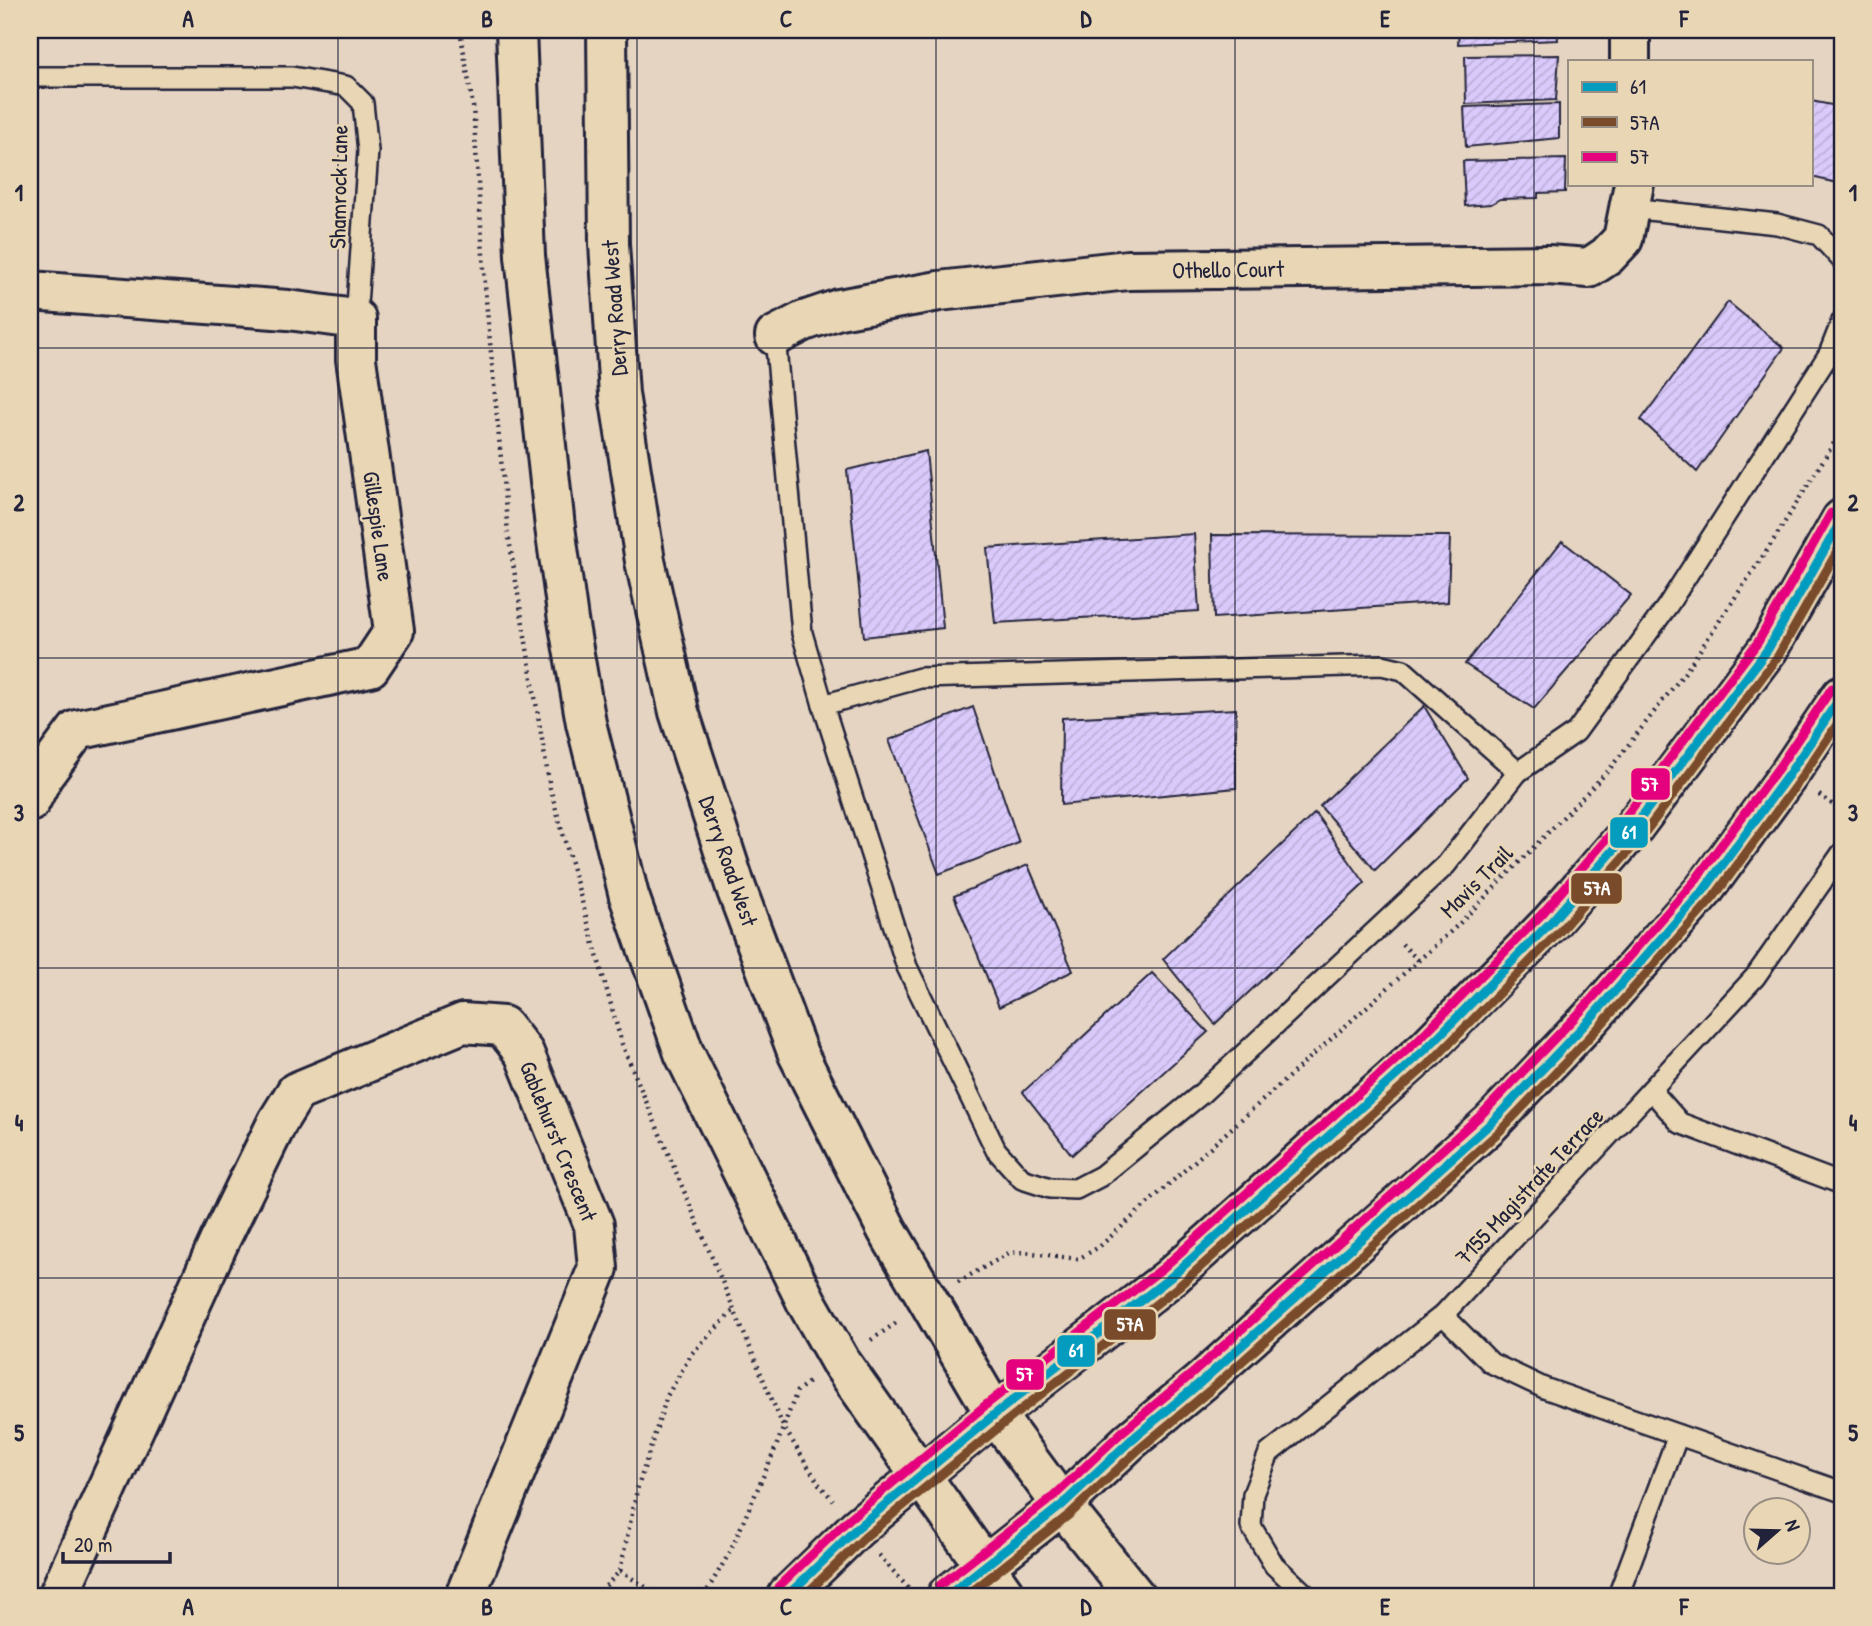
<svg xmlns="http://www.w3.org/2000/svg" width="1872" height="1626" font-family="'Patrick Hand',sans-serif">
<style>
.building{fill:url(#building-hatch);stroke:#22223b;stroke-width:2}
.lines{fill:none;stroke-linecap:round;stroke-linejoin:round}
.service-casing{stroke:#22223b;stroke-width:24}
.minor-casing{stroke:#22223b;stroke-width:44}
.secondary-casing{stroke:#22223b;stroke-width:44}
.path{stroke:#22223b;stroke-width:4.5;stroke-dasharray:2 5;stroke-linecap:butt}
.service{stroke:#e8d6b4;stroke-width:19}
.minor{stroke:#e8d6b4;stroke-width:38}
.secondary{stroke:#e8d6b4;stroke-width:38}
.bus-1-casing{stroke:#e8d6b4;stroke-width:14}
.bus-2-casing{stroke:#e8d6b4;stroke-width:14}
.bus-3-casing{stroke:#e8d6b4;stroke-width:14}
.bus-1{stroke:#039cbf;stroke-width:9}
.bus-2{stroke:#7a4b2a;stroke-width:9}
.bus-3{stroke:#e5007d;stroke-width:9}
.grid{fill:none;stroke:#22223b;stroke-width:2;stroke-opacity:0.55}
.labels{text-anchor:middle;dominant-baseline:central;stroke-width:5;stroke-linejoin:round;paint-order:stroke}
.street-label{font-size:23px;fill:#22223b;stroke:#e8d6b4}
.line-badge{stroke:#e8d6b4;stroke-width:2.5}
.badge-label{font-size:19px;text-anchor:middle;font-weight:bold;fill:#fff}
.neatline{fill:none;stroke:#22223b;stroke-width:2.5}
.grid-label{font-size:23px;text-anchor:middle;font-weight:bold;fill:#22223b}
</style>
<defs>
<pattern id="building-hatch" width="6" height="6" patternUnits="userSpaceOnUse" patternTransform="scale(1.75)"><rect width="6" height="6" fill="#dacafb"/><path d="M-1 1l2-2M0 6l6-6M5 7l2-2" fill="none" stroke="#bbadd8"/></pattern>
</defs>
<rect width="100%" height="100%" fill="#e5d4c2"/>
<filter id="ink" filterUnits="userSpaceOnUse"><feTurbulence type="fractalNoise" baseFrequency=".0143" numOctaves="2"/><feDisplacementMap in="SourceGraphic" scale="14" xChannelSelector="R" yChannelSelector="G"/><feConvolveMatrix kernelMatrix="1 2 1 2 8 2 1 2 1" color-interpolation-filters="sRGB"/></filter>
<g filter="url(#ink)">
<g class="building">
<path d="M 1459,30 L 1557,30 L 1558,40 L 1458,44 Z"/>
<path d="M 1559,55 L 1556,100 L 1466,104 L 1465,56 Z"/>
<path d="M 1811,101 L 1842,107 L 1842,184 L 1811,177 Z"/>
<path d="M 1559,104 L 1559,138 L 1466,147 L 1464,107 Z"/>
<path d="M 1566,159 L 1565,192 L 1538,193 L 1538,198 L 1500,199 L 1491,204 L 1465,206 L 1463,161 Z"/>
<path d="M 1728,302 L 1784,348 L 1697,472 L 1641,420 Z"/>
<path d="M 926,451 L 943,628 L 864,637 L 847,470 Z"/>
<path d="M 1194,534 L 1199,611 L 995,623 L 987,548 Z"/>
<path d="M 1212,535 L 1450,536 L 1448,602 L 1214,618 Z"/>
<path d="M 1562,541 L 1631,595 L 1534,709 L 1465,664 Z"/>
<path d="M 1424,706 L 1468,778 L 1375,870 L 1320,806 Z"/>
<path d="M 973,707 L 1019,843 L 939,874 L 889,740 Z"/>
<path d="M 1236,709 L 1236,788 L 1061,805 L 1062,718 Z"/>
<path d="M 1315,813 L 1365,883 L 1215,1024 L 1163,959 Z"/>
<path d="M 1028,865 L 1073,971 L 999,1007 L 954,896 Z"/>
<path d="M 1152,973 L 1208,1032 L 1072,1155 L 1023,1092 Z"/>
</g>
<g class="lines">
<defs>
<g id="service">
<path d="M 30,77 L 292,77 L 346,86 L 363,103 L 368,151 L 356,319"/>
<path d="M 1630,208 L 1777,224 L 1819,235 L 1842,260"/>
<path d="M 775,336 L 802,633 L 823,705 L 907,967 L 996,1150 L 1022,1179 L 1050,1188 L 1076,1189 L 1101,1176 L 1200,1095 L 1446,865 L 1518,772"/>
<path d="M 823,705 L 920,678 L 1382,665 L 1403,670 L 1518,772 L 1576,732 L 1668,605 L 1829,354 L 1842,321"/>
<path d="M 1651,1090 L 1680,1123 L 1842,1184"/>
<path d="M 1443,1315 L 1491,1363 L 1544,1388 L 1842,1492"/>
<path d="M 1307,1596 L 1274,1565 L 1251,1526 L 1253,1494 L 1269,1453 L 1443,1315 L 1755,977 L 1842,853"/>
<path d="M 1618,1596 L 1678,1435"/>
</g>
<g id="minor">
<path d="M 1630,61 L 1630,30"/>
<path d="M 30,291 L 288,310 L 356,319 L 356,359 L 394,631 L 370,667 L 77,730 L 43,776 L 30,802"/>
<path d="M 775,336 L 804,321 L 839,309 L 939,291 L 1128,270 L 1548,265 L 1589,268 L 1607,256 L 1623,239 L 1634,184"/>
<path d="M 58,1596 L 219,1242 L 278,1121 L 296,1092 L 463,1023 L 503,1026 L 524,1053 L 594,1225 L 598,1268 L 465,1596"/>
</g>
<g id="secondary">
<path d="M 516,30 L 525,256 L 555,527 L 568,620 L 586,723 L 629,896 L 684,1053 L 807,1303 L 840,1361 L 1006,1596"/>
<path d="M 607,30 L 609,244 L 619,394 L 645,561 L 679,712 L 736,888 L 798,1054 L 887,1230 L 995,1414 L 1062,1505 L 1135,1596"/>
<path d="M 787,1596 L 857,1528 L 995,1414 L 1171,1277 L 1426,1049 L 1551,922 L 1633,828 L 1768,649 L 1842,519"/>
<path d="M 947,1596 L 1062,1505 L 1130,1441 L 1201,1382 L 1490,1124 L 1591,1018 L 1704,890 L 1789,774 L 1842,695"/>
</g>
</defs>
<use href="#service" class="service-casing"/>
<use href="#minor" class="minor-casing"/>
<use href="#secondary" class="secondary-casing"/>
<g class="path">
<path d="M 460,30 L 473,106 L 486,300 L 508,533 L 550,788 L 622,1044 L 783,1426 L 819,1484 L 833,1500"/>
<path d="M 1819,795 L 1842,811"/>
<path d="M 1402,944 L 1419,961"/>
<path d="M 958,1282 L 1009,1253 L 1025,1252 L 1078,1259 L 1099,1247 L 1458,925 L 1608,771 L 1686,671 L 1773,541 L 1842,430"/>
<path d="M 871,1340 L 899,1321"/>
<path d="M 879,1555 L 910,1590"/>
<path d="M 620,1571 L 660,1596"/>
<path d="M 596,1596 L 620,1571 L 637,1490 L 667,1396 L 692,1353 L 734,1310"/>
<path d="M 704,1596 L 730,1552 L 776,1447 L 797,1391 L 809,1382"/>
</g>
<use href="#service" class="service"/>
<use href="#minor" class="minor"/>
<use href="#secondary" class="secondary"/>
<defs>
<g id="bus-1">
<path d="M 787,1596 L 857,1528 L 995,1414 L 1171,1277 L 1426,1049 L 1551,922 L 1633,828 L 1768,649 L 1842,519"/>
<path d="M 947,1596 L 1062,1505 L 1130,1441 L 1201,1382 L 1490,1124 L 1591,1018 L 1704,890 L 1789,774 L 1842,695"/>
</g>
<g id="bus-2">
<path d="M 804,1596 L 865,1537 L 1003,1424 L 1179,1286 L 1435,1058 L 1560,931 L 1643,835 L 1778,656 L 1842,543"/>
<path d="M 966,1596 L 1070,1514 L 1138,1450 L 1209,1391 L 1499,1132 L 1600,1026 L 1713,898 L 1799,781 L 1842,717"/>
</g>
<g id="bus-3">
<path d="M 939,1586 L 1054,1496 L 1122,1432 L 1193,1373 L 1481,1115 L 1582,1010 L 1694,882 L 1779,767 L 1832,688"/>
<path d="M 778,1587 L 849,1519 L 987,1404 L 1163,1268 L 1418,1040 L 1542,914 L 1623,820 L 1758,642 L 1831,513"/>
</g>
</defs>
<use href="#bus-1" class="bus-1-casing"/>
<use href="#bus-2" class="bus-2-casing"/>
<use href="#bus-3" class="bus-3-casing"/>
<use href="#bus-1" class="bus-1"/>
<use href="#bus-2" class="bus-2"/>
<use href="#bus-3" class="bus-3"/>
</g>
</g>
<path class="grid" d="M 338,30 L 338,1596M 637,30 L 637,1596M 936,30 L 936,1596M 1235,30 L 1235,1596M 1534,30 L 1534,1596M 30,348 L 1842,348M 30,658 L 1842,658M 30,968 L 1842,968M 30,1278 L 1842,1278"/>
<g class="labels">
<g class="street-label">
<text transform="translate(338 187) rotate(-89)">Shamrock Lane</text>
<text transform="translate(1228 269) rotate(-1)">Othello Court</text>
<text transform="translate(614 308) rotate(-94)">Derry Road West</text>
<text transform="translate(379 526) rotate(82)">Gillespie Lane</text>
<text transform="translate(729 861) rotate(71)">Derry Road West</text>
<text transform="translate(1476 881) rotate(-45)">Mavis Trail</text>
<text transform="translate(559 1141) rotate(68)">Gablehurst Crescent</text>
<text transform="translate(1529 1186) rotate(-47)">7155 Magistrate Terrace</text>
</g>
</g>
<g class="line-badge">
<rect x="1630" y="767" width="41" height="34" rx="7" fill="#e5007d"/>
<rect x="1609" y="816" width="40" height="33" rx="7" fill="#039cbf"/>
<rect x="1570" y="872" width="53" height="33" rx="7" fill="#7a4b2a"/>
<rect x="1103" y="1308" width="54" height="33" rx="7" fill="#7a4b2a"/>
<rect x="1056" y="1334" width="40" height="34" rx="7" fill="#039cbf"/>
<rect x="1005" y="1358" width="40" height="33" rx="7" fill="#e5007d"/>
</g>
<g class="badge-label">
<text x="1650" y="791">57</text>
<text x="1629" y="839">61</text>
<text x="1597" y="895">57A</text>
<text x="1130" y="1331">57A</text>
<text x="1076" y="1357">61</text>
<text x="1025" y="1381">57</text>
</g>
<rect width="1872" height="1626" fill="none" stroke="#e8d6b4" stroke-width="77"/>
<rect x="1568" y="60" width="245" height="126" fill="#e8d6b4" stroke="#998e84" stroke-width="2"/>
<rect x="1582" y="82" width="35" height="10" fill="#039cbf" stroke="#998e84" stroke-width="2"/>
<text x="1630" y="94" font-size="21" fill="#22223b">61</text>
<rect x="1582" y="117" width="35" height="10" fill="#7a4b2a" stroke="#998e84" stroke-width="2"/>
<text x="1630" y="130" font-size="21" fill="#22223b">57A</text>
<rect x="1582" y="152" width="35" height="10" fill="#e5007d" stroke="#998e84" stroke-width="2"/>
<text x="1630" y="164" font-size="21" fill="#22223b">57</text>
<g transform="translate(1777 1531) rotate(70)"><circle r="33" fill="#e8d6b4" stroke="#998e84" stroke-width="2"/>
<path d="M0-5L12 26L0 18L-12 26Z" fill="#22223b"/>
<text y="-10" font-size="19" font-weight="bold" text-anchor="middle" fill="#22223b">N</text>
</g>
<path d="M63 1552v10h107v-10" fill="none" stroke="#22223b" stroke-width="3.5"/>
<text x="74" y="1552" font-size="21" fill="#22223b" stroke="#e8d6b4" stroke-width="5" paint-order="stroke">20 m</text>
<rect x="38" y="38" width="1796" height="1550" class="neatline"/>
<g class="grid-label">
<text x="188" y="27">A</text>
<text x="487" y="27">B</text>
<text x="786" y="27">C</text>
<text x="1086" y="27">D</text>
<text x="1385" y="27">E</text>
<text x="1684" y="27">F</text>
<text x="19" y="201">1</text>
<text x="1853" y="201">1</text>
<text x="19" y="511">2</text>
<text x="1853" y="511">2</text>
<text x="19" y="821">3</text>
<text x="1853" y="821">3</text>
<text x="19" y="1131">4</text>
<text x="1853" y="1131">4</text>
<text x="19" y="1441">5</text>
<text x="1853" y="1441">5</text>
<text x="188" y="1615">A</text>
<text x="487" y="1615">B</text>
<text x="786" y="1615">C</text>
<text x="1086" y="1615">D</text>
<text x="1385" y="1615">E</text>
<text x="1684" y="1615">F</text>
</g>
</svg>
